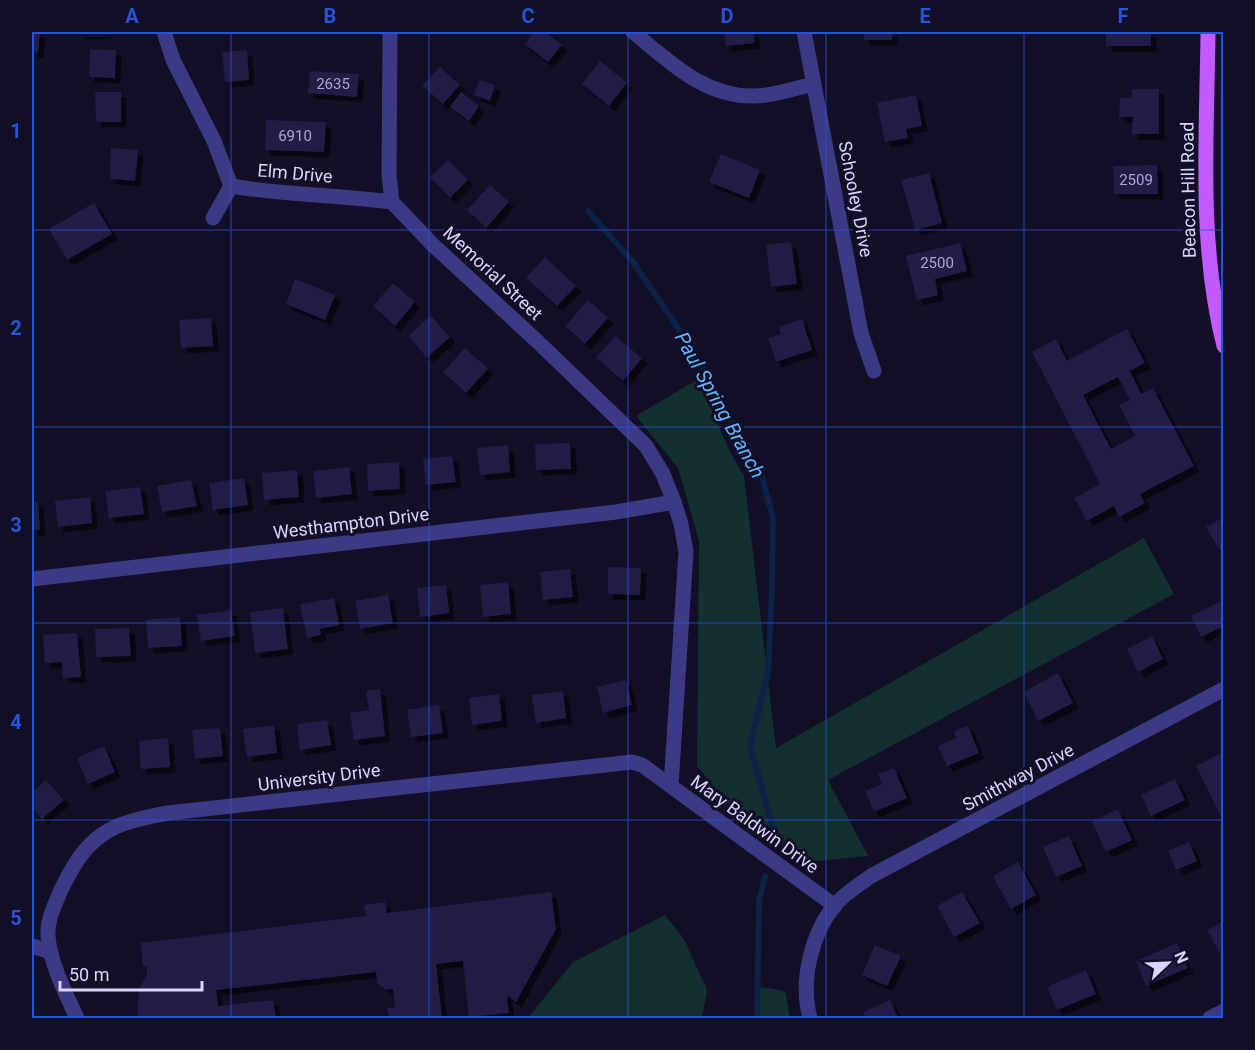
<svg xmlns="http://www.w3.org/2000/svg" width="1255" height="1050" font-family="Roboto,sans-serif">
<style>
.green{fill:#12302f}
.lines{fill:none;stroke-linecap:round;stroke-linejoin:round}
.stream{stroke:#0c2248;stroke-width:6}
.building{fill:#241b47;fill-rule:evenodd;filter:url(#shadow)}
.minor{stroke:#3d3a85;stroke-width:15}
.major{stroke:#c25bff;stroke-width:15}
.grid{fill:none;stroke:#2655da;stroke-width:1.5;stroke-opacity:0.55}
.labels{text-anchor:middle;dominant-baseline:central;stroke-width:6;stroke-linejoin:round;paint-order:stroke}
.number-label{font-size:15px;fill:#aca6d1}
.street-label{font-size:18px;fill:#d9d4ff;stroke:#130f26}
.water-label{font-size:20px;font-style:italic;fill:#62b6ff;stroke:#130f26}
.neatline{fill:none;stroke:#2655da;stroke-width:2}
.grid-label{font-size:20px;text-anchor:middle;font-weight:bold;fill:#2655da}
</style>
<defs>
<filter id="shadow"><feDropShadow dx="5.5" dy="5.5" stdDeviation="0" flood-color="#0009"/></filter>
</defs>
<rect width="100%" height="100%" fill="#130f26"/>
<g class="green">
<path d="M 698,379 L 730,452 L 744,476 L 776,748 L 1144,538 L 1174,594 L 828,780 L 868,856 L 807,862 L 735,813 L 697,766 L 699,541 L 678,468 L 636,416 Z"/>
<path d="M 665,915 L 684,939 L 707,990 L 702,1018 L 528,1018 L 573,962 Z"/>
<path d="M 760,987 L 785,991 L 790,1018 L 756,1018 Z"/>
</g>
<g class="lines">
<g class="stream">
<path d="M 588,211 L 633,262 L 691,347 L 762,477 L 773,518 L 772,590 L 768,672 L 750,746 L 774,831 L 773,837"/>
<path d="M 757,1018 L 759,902 L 765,876"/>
</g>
</g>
<g class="building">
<path d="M 32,32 L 40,32 L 38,53 L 32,52 Z"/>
<path d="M 80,32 L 105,32 L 105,33 L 80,34 Z"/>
<path d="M 534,32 L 545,32 L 562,45 L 548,62 L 525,44 Z"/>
<path d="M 724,32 L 753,32 L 755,43 L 726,46 Z"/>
<rect x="864" y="32" width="28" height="8"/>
<rect x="1106" y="32" width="45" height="14"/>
<path d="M 90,49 L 116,50 L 115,78 L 89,77 Z"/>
<path d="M 247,50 L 249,80 L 225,82 L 222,52 Z"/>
<path d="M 600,61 L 627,83 L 609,106 L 582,84 Z"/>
<path d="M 440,67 L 460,85 L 443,104 L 422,86 Z"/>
<path d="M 310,71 L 359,74 L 357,97 L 308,93 Z"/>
<path d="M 479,80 L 495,85 L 490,101 L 474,95 Z"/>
<path d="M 1132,89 L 1159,89 L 1159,134 L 1132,134 L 1133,117 L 1119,117 L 1120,98 L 1132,98 Z"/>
<path d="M 95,92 L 121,92 L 121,122 L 96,122 Z"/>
<path d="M 461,92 L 479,106 L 469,121 L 450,107 Z"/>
<path d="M 916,95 L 922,126 L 906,129 L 908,138 L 885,142 L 877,103 Z"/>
<path d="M 266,120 L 326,122 L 324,152 L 265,150 Z"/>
<path d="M 111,148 L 138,150 L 135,181 L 110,179 Z"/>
<path d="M 721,154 L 760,170 L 749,198 L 709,182 Z"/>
<path d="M 448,160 L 468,180 L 450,198 L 430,177 Z"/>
<path d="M 1157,165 L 1158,194 L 1114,194 L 1113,166 Z"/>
<path d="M 929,173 L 942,223 L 915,230 L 901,180 Z"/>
<path d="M 490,185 L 509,202 L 486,228 L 467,210 Z"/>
<path d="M 94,203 L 112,234 L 67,260 L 49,229 Z"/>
<path d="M 791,242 L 797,284 L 771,287 L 766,245 Z"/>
<path d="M 960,243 L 967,271 L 935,279 L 938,295 L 917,300 L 906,256 Z"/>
<path d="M 545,257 L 576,286 L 557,306 L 526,278 Z"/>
<path d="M 295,279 L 335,295 L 325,320 L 286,304 Z"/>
<path d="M 393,283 L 415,302 L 395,326 L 373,306 Z"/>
<path d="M 588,300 L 608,318 L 585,344 L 565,326 Z"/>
<path d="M 431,316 L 450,337 L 427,358 L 408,336 Z"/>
<path d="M 211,318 L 213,346 L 181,348 L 179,320 Z"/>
<path d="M 802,319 L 812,350 L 776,362 L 768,338 L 781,334 L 779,327 Z"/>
<path d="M 1127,329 L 1145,363 L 1130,371 L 1141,394 L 1153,388 L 1194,466 L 1140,494 L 1145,503 L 1119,517 L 1114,506 L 1087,521 L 1074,498 L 1100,484 L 1032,352 L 1056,339 L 1067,361 ZM 1118,377 L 1130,400 L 1119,405 L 1135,436 L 1111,449 L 1083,395 Z"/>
<path d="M 615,336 L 642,358 L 623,381 L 596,358 Z"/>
<path d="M 465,348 L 488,369 L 466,393 L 443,372 Z"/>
<path d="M 570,443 L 571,469 L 536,470 L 535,444 Z"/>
<path d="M 508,445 L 510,472 L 480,475 L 477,448 Z"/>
<path d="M 452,456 L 456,482 L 426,485 L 423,459 Z"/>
<path d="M 399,462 L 400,489 L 368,491 L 367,464 Z"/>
<path d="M 349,467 L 352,494 L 316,498 L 313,471 Z"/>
<path d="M 297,470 L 299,497 L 264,500 L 262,473 Z"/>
<path d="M 244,478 L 248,505 L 213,510 L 209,483 Z"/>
<path d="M 191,480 L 197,506 L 162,512 L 157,486 Z"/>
<path d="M 140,487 L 144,514 L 109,518 L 105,491 Z"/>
<path d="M 90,497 L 92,523 L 58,527 L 55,501 Z"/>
<path d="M 38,502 L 40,530 L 32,530 L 32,503 Z"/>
<path d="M 1224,517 L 1224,549 L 1220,551 L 1206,527 Z"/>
<path d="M 608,567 L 641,568 L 640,595 L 608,594 Z"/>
<path d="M 570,569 L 573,597 L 543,600 L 540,572 Z"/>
<path d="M 508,582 L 511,614 L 483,617 L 480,585 Z"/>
<path d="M 446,585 L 449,613 L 420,617 L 417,588 Z"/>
<path d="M 388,595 L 393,623 L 360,629 L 355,601 Z"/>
<path d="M 334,598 L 339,625 L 320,629 L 321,635 L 307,638 L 300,604 Z"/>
<path d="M 1224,600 L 1224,626 L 1201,637 L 1191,616 Z"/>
<path d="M 283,608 L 288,649 L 255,653 L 250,612 Z"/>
<path d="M 231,610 L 235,636 L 201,641 L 197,615 Z"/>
<path d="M 180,617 L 182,646 L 148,648 L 146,620 Z"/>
<path d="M 129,628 L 131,656 L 96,657 L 95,629 Z"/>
<path d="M 77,633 L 81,677 L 63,678 L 62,662 L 45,663 L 43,635 Z"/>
<path d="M 1152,636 L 1163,659 L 1138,672 L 1127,649 Z"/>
<path d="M 1058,673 L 1073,703 L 1038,721 L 1024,692 Z"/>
<path d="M 626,680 L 632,705 L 603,713 L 597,687 Z"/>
<path d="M 380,689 L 385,736 L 354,740 L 350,713 L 369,710 L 366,691 Z"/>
<path d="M 563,691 L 566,718 L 536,723 L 532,695 Z"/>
<path d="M 499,694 L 502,721 L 472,725 L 469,698 Z"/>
<path d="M 439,705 L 443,733 L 411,737 L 407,710 Z"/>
<path d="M 327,720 L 331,745 L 300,750 L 297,724 Z"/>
<path d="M 274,725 L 277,753 L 247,757 L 243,729 Z"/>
<path d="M 968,726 L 979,753 L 947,766 L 938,746 L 956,738 L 954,731 Z"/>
<path d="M 220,728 L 223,756 L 195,759 L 192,730 Z"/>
<path d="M 168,738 L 170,767 L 141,769 L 139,741 Z"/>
<path d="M 104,746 L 115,772 L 88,784 L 77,758 Z"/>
<path d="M 1220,754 L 1224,762 L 1224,823 L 1196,766 Z"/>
<path d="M 894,768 L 907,798 L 874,812 L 865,791 L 882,784 L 878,774 Z"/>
<path d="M 1175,779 L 1185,800 L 1151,816 L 1141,795 Z"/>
<path d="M 46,780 L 64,800 L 42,819 L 32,807 L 32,793 Z"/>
<path d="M 1118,809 L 1132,840 L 1106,852 L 1092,822 Z"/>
<path d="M 1069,836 L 1082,866 L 1056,877 L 1043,847 Z"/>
<path d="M 1189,842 L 1197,861 L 1176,870 L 1168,851 Z"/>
<path d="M 1018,862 L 1036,895 L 1011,909 L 993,876 Z"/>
<path d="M 551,892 L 556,929 L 516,1002 L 508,996 L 507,999 L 509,1013 L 469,1017 L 463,961 L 436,964 L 442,1018 L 389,1018 L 387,1008 L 395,1007 L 393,989 L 386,990 L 377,983 L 376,972 L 216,990 L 218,1006 L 273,1000 L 276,1018 L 137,1018 L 139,989 L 147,974 L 147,966 L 143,966 L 141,943 L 366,916 L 364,905 L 385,902 L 387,913 Z"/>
<path d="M 962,892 L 980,923 L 954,937 L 937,906 Z"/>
<path d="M 1224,921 L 1224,949 L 1219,952 L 1207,930 Z"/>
<path d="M 1177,943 L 1188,968 L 1146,986 L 1136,961 Z"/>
<path d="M 875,945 L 901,956 L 887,986 L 862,975 Z"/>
<path d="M 1086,970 L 1096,994 L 1057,1010 L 1047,987 Z"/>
<path d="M 890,1000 L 898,1018 L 866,1018 L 863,1012 Z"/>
</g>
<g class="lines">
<g class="minor">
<path d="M 164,32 L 173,60 L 214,141 L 231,186"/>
<path d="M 390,32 L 389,175 L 392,202 L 433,245 L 538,342 L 646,446 L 663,474 L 674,502 L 681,524 L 686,552 L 671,786"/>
<path d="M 633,32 C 669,61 704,97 754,96 C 774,96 795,88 814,84"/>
<path d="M 804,32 L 861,333 L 874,371"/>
<path d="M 231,186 C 285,195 339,195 392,202"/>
<path d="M 213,218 L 231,186"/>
<path d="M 32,579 L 616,512 L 674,502"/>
<path d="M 32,946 L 51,952"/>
<path d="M 77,1018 C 66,994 50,963 48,936 C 47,920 54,907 60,892 C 87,835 107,824 168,813 L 632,762 L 642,765 L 835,906"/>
<path d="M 810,1018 C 800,982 811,934 835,905 C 845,893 859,885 871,876 L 1224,689"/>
<path d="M 1210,1018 L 1224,1011"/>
</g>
<path class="major" d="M 1208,32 C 1207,137 1198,243 1224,346"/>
</g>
<path class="grid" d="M 231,32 L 231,1018M 429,32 L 429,1018M 628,32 L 628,1018M 826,32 L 826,1018M 1024,32 L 1024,1018M 32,230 L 1224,230M 32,427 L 1224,427M 32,623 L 1224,623M 32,820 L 1224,820"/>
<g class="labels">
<g class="number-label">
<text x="333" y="84">2635</text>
<text x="295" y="136">6910</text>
<text x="1136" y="180">2509</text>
<text x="937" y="263">2500</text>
</g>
<g class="street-label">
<text transform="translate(295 173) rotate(5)">Elm Drive</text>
<text transform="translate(1188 190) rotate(-91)">Beacon Hill Road</text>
<text transform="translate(856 199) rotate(79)">Schooley Drive</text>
<text transform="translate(493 273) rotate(43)">Memorial Street</text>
<text transform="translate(351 523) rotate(-7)">Westhampton Drive</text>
<text transform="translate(319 777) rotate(-7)">University Drive</text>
<text transform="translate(1018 777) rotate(-28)">Smithway Drive</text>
<text transform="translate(755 824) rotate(36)">Mary Baldwin Drive</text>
</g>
<g class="water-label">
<text transform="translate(720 405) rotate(61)">Paul Spring Branch</text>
</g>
</g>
<rect width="1255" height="1050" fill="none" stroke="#130f26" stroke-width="66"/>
<g transform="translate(1168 963) rotate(67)" stroke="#130f26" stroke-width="4.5" paint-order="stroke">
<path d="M0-4.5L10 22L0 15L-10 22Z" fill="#d9d4ff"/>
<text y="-9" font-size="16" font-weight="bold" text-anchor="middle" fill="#d9d4ff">N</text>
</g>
<path d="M60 981v9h142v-9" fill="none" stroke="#d9d4ff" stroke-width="3"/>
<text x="69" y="981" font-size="18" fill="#d9d4ff" stroke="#130f26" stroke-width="4.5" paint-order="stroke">50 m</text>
<rect x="33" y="33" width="1189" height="984" class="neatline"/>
<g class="grid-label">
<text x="132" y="23">A</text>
<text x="330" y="23">B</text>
<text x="528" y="23">C</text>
<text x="727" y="23">D</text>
<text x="925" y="23">E</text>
<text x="1123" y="23">F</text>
<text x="16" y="138">1</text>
<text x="16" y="335">2</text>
<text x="16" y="532">3</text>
<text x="16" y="729">4</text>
<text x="16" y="925">5</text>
</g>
</svg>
